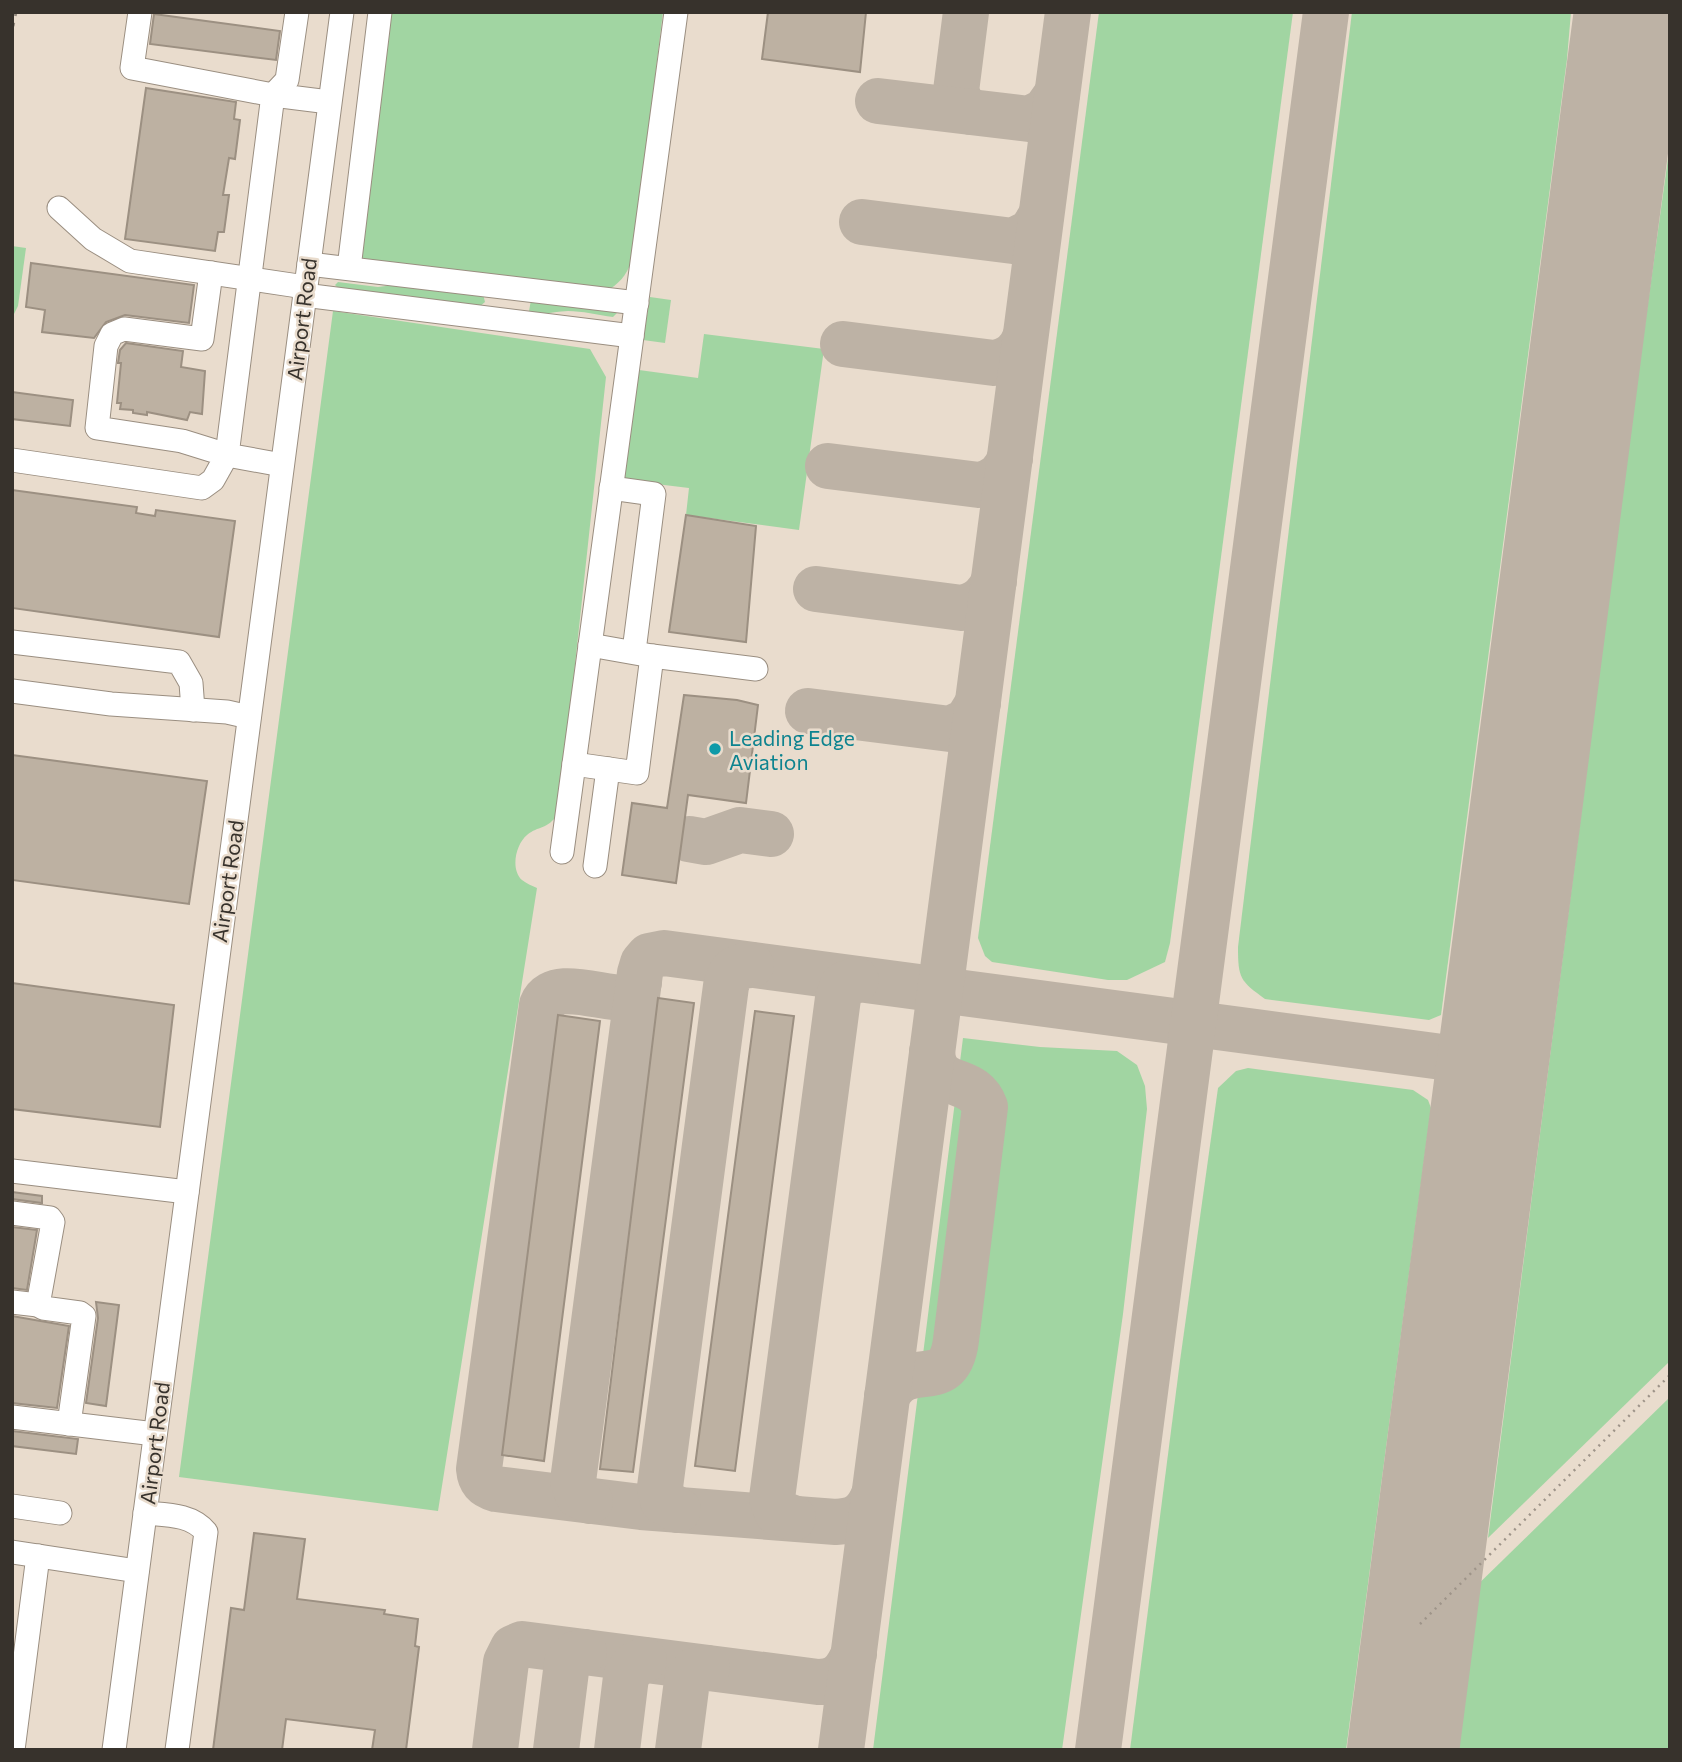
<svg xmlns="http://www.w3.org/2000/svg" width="1682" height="1762" font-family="Commissioner,sans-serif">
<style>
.green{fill:#a1d5a2}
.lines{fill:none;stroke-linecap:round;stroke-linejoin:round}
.taxiway{stroke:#bdb2a5;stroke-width:46}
.runway{stroke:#bdb2a5;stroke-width:112}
.building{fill:#bdb1a2;stroke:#9c9082;stroke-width:2}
.minor-casing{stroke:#9a8e80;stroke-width:25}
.path{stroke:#9e9489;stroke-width:2.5;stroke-dasharray:2 5;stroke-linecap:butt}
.minor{stroke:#fff;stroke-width:23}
.rail{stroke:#91887d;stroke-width:5;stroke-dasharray:3.5 7;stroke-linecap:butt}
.culture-dot{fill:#0f9aa8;stroke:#e9dccd;stroke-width:2.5}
.labels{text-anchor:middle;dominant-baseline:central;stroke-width:5;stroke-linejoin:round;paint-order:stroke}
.street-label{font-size:21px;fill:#37322c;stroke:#e9dccd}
.culture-label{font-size:21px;fill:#0d838f;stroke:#e9dccd;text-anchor:start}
</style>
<rect width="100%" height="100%" fill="#e9dccd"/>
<g class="green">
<path d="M 381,12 L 663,12 L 633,257 C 628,272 623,280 610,289 L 351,259 Z"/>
<path d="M 1099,12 L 1293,12 L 1170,943 L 1165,962 L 1127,980 L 1108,980 L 992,962 L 985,956 L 978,938 Z"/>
<path d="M 1352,12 L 1571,12 L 1567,59 L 1441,1015 L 1429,1020 L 1265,999 C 1240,981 1238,978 1238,947 Z"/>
<path d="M 1670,144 L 1670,1361 L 1488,1538 L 1632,418 Z"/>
<path d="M 12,246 L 26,248 L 18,306 L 12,318 Z"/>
<path d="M 338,282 L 378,287 L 409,283 L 483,294 L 485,302 L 479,307 L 338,288 L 335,285 Z"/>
<path d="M 650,297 L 671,300 L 665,343 L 643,340 Z"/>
<path d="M 531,300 L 614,310 L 617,313 L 613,317 C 598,315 582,311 568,311 C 554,311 542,317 529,311 Z"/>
<path d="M 333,311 L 590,349 L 606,377 L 559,813 C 546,831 539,825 527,835 C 516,844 510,869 522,880 C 526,883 532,886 537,888 L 438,1511 L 179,1477 Z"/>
<path d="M 704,334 L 824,349 L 799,530 L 686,515 L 689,488 L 623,480 L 639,370 L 698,378 Z"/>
<path d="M 963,1038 L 1040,1047 L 1117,1051 L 1137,1065 L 1145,1086 L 1147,1109 L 1123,1314 L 1062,1750 L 873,1750 Z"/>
<path d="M 1248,1068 L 1413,1090 L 1428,1100 L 1431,1108 L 1346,1750 L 1130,1750 L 1180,1361 L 1218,1088 L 1236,1071 Z"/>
<path d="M 1670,1397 L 1670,1750 L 1445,1750 L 1465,1597 Z"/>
</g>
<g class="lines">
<g class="taxiway">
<path d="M 966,12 L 956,91 L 962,106 L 971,112"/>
<path d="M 878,101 L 1029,119 L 1045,111 L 1057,94"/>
<path d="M 862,222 L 1013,241 L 1031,232 L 1041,216"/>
<path d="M 843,344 L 994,363 C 1010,360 1019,353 1025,338"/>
<path d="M 828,466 L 979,485 C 995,482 1005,473 1010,458"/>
<path d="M 816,589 L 962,608 C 978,604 988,596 994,581"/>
<path d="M 808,711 L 950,729 L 967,721 L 978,703"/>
<path d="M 689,839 L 706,842 L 740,830 L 771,834"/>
<path d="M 639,982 L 635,993 L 625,998 C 602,999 552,978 542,1005 L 479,1469 C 480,1480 485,1486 496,1489 L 641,1507 L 836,1522 C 857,1521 866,1514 874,1495"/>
<path d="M 1445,1058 C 1484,1068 1486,1082 1486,1119"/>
<path d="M 887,1396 C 909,1354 949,1397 956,1340 L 985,1107 C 973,1073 935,1093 932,1052"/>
<path d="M 590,1501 L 578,1495 L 573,1481 L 640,973 L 643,963 L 649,956 L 664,953 L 1457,1059 C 1491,1057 1494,1032 1501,1004"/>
<path d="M 678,1510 L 663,1501 L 660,1487 L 726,986 C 730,971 735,966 751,965"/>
<path d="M 793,1518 L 777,1512 L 772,1498 L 838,998 L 843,985 L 856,980"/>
<path d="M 495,1750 L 506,1662 L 513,1648 L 522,1644 L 818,1682 C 839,1682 846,1671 854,1654"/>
<path d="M 556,1750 L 567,1663 L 575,1654 L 584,1652"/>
<path d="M 617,1750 L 626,1677 L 633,1666 L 644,1660"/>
<path d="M 678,1750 L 687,1681 L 694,1671 L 707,1668"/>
<path d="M 841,1750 L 1068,12"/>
<path d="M 1098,1750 L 1326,12"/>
</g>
<path class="runway" d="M 1403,1750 L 1630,12"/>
</g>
<g class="building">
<path d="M 768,12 L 866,12 L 860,72 L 762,59 Z"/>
<path d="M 154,14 L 280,31 L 276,60 L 150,44 Z"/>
<path d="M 146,88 L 236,102 L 234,119 L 240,120 L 235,159 L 229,158 L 223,195 L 229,195 L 224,232 L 218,232 L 215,251 L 125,239 Z"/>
<path d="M 31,263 L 194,285 L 189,323 L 125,315 L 106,322 L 94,338 L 42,332 L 45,310 L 26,307 Z"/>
<path d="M 126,343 L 183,351 L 181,367 L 205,371 L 202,414 L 190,412 L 187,420 L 147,412 L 147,415 L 133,413 L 133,410 L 120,409 L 121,403 L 117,403 L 121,363 L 118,363 L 120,350 Z"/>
<path d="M 12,392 L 73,400 L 70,426 L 12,419 Z"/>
<path d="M 12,490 L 137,507 L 136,513 L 155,516 L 156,510 L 235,521 L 219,637 L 12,608 Z"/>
<path d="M 686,515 L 756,526 L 746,642 L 669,632 Z"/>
<path d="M 684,695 L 737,700 L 758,705 L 746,803 L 688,795 L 676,883 L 622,875 L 632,803 L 667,808 Z"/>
<path d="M 12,755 L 207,781 L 189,904 L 12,880 Z"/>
<path d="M 12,983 L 174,1005 L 160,1127 L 12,1109 Z"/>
<path d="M 658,998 L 694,1003 L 633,1472 L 600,1469 Z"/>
<path d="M 755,1011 L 794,1016 L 735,1471 L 695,1466 Z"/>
<path d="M 558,1015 L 600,1021 L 544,1461 L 502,1455 Z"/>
<path d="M 12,1192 L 42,1196 L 42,1203 L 12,1199 Z"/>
<path d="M 12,1227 L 37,1230 L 27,1290 L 12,1288 Z"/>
<path d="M 96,1302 L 119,1305 L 106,1406 L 86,1403 L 98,1318 Z"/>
<path d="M 12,1316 L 69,1326 L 57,1408 L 12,1403 Z"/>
<path d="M 12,1431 L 78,1439 L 76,1454 L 12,1446 Z"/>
<path d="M 254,1533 L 305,1539 L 297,1599 L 385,1610 L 384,1614 L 418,1619 L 415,1646 L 419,1647 L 406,1750 L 372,1750 L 375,1730 L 286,1719 L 282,1750 L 213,1750 L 231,1608 L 244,1610 Z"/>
</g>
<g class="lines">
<defs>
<g id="minor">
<path d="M 140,12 L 132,68 L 273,95 L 329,102"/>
<path d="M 59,208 L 93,239 L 130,261 L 305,287"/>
<path d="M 309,264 L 637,303"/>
<path d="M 349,268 L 380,12"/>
<path d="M 304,295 L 632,336"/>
<path d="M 12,460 L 202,488 L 213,480 L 227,455 L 182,441 L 97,428 L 106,346 L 112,334 L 124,329 L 202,339 L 211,273"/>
<path d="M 282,465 L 227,455 L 273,95 L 287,80 L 297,12"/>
<path d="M 611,488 L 654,494 L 634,651"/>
<path d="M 12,642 L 179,662 L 191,683 L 193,710"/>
<path d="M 590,645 L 652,656 L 756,669"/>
<path d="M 12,691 L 111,704 L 227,712 L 249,717"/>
<path d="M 574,764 L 637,773 L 652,656"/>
<path d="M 562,852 L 676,12"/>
<path d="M 595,866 L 608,769"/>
<path d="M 12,1171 L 187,1192"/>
<path d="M 12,1213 L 50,1218 L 53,1222 L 38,1305 L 43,1308 L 80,1313 L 84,1316 L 69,1424"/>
<path d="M 12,1302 L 38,1305"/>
<path d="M 12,1417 L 155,1434"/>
<path d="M 12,1506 L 60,1513"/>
<path d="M 145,1513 C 167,1515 191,1514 206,1532 L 177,1750"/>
<path d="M 12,1552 L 137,1571"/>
<path d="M 13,1750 L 38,1556"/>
<path d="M 114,1750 L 342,12"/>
</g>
</defs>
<use href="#minor" class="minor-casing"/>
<path class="path" d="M 1420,1624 L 1670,1375"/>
<use href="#minor" class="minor"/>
<path class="rail" d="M 12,26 L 15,12"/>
</g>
<circle class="culture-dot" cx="715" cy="749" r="7"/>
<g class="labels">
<g class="street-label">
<text transform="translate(301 319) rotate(-83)">Airport Road</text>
<text transform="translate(227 881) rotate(-82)">Airport Road</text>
<text transform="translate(154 1443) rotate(-83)">Airport Road</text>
</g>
<g class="culture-label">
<text x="729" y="737">Leading Edge<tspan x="729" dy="24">Aviation</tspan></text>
</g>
</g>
<rect width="1682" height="1762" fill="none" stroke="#37322c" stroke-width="28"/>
</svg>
